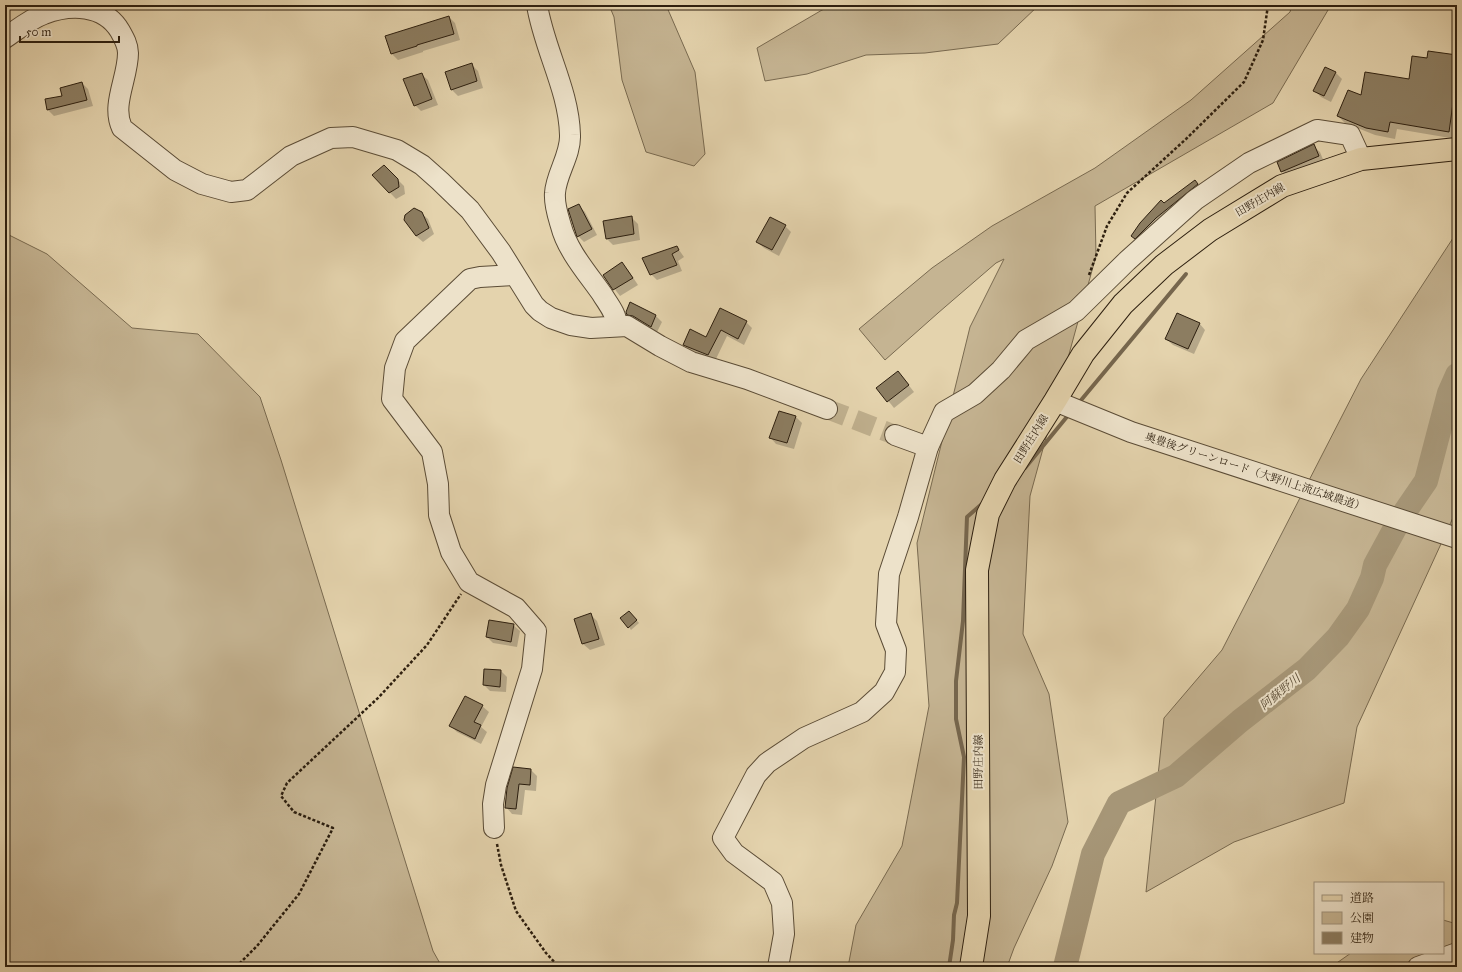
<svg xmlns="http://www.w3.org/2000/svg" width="1462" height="972" font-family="'IM FELL Great Primer','Noto Serif JP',serif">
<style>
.green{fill:#c5b492;stroke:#796a50}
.shadow{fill:#0003}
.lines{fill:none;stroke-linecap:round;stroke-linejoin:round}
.stream{stroke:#76664d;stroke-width:4}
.river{stroke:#a69677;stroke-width:24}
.building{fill:#8c7d61;stroke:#2d1f0f}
.minor-tunnel{stroke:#bfaf8d;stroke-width:20;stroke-dasharray:20 10;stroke-linecap:butt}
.minor-casing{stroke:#5b4c36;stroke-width:22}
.major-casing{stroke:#2d1f0f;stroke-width:24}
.path{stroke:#2d1f0f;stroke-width:2.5;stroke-dasharray:3 2;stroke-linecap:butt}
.minor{stroke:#ede2ca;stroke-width:20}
.major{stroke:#e4d3ad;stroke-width:22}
.labels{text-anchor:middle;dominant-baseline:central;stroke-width:4;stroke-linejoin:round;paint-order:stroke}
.street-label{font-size:11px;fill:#2d1f0f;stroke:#ede2ca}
.water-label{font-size:12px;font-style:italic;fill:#574933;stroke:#ede2ca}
</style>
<rect width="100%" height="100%" fill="#e4d3ad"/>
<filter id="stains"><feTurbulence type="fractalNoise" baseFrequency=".005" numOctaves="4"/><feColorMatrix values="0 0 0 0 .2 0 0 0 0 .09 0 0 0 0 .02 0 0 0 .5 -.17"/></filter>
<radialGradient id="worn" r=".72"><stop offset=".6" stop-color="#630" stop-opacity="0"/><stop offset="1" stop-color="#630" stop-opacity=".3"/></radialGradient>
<g class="green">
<path d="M 609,5 L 666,5 L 695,72 L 705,154 L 694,166 L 646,152 L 622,80 L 614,17 Z"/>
<path d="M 835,5 L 1039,5 L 998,44 L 925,53 L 866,55 L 807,74 L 765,81 L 757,48 L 822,10 Z"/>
<path d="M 1292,5 L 1331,5 L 1273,103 L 1095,206 L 1096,256 L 1030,496 L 1023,634 L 1049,694 L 1068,822 L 1052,866 L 1014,948 L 1007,967 L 848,967 L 856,925 L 902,846 L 929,706 L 917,543 L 970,327 L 1004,259 L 996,263 L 938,313 L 885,360 L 859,329 L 932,268 L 992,226 L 1095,168 L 1191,100 L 1290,12 Z"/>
<path d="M 1457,232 L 1457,509 L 1357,727 L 1344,803 L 1234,842 L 1146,892 L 1164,718 L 1222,650 L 1361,379 Z"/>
<path d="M 5,233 L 47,254 L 132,328 L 198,334 L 260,397 L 281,460 L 433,951 L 442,967 L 5,967 Z"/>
<path d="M 1443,920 L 1457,924 L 1457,967 L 1331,967 L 1351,953 L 1443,953 Z"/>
</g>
<g class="shadow">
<path d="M 449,17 L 455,23 L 460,40 L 423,51 L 423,52 L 398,60 L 392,54 L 386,36 Z"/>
<path d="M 1457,56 L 1457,129 L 1456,139 L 1397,129 L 1395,139 L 1375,135 L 1345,123 L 1338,116 L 1362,97 L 1410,80 Z"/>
<path d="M 472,65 L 478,71 L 483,88 L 458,96 L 452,90 Z"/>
<path d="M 1336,73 L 1342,79 L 1331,102 L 1321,97 L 1315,91 Z"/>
<path d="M 421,74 L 428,80 L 438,105 L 421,111 L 415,105 Z"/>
<path d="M 82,83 L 88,89 L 93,106 L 54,116 L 48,110 L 46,100 L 63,97 Z"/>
<path d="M 1313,146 L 1320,152 L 1324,162 L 1288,177 L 1282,171 Z"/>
<path d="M 384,166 L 404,186 L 405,194 L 396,199 L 373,175 Z"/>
<path d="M 1195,181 L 1200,186 L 1138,241 L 1132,236 L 1164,204 Z"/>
<path d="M 578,205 L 585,212 L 597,235 L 584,242 L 578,236 Z"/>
<path d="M 421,213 L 428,219 L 434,234 L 423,242 L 416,236 Z"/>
<path d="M 631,217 L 638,224 L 640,240 L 613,245 L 607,239 Z"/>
<path d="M 785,226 L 791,232 L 779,256 L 764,248 L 757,242 Z"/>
<path d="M 677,247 L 684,257 L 678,261 L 682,271 L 657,280 L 651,274 Z"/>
<path d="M 622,264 L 628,270 L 638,285 L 620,296 L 604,275 Z"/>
<path d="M 631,304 L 656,316 L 662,322 L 657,332 L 640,322 L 634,320 L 628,314 Z"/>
<path d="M 720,310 L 746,322 L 752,328 L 744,345 L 727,336 L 715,361 L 690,351 L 684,345 L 707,338 Z"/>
<path d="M 1199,323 L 1205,330 L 1194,354 L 1173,345 L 1166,339 Z"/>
<path d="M 904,379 L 914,392 L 894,408 L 878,388 Z"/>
<path d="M 779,412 L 796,417 L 802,423 L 794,449 L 776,444 L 770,437 Z"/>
<path d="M 590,614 L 597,621 L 605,645 L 590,650 L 583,644 Z"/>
<path d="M 632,615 L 639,623 L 631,630 L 629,627 Z"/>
<path d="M 513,625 L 520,631 L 517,647 L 493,643 L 487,637 Z"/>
<path d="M 501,671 L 507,677 L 506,692 L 490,691 L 484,685 Z"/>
<path d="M 465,697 L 482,706 L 489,712 L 481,727 L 487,732 L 481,744 L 457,732 L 451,726 Z"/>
<path d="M 514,769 L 531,770 L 537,776 L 536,791 L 525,790 L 522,815 L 512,814 L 506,807 Z"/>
</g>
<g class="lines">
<g class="stream">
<path d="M 1077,405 L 1186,274"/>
<path d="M 1025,468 L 1070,413"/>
<path d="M 949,967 L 953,940 L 954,915 L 957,903 L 964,757 L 956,719 L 956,681 L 963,621 L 967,517 L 983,503"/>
</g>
<path class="river" d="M 1065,967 L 1093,854 L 1119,803 L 1176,776 L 1240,721 L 1307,669 L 1338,637 L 1358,609 L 1372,578 L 1375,565 L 1400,519 L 1426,481 L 1449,393 L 1457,375"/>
</g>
<g class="building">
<path d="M 449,16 L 454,34 L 417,45 L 417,46 L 391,54 L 385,36 Z"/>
<path d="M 1428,51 L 1457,55 L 1457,85 L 1455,103 L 1453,103 L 1449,132 L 1390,122 L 1388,132 L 1366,128 L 1337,116 L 1348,90 L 1361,95 L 1365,72 L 1409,79 L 1412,56 L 1427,58 Z"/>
<path d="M 472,63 L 477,81 L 451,90 L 445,72 Z"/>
<path d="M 1325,67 L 1336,72 L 1324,96 L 1313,91 Z"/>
<path d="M 422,73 L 432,99 L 414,106 L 403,79 Z"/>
<path d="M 82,82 L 87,100 L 47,110 L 45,99 L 62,96 L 60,88 Z"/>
<path d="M 1314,144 L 1319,156 L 1281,172 L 1277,162 Z"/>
<path d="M 384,165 L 398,179 L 399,187 L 389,193 L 372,175 Z"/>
<path d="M 1195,180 L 1198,184 L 1156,218 L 1135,239 L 1131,236 L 1140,223 L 1161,200 L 1164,203 Z"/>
<path d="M 579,204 L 592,229 L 577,237 L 568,209 Z"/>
<path d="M 414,208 L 422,212 L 429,228 L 416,236 L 404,220 L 405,215 Z"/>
<path d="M 632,216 L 634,234 L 606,239 L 603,221 Z"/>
<path d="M 770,217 L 786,225 L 772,250 L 756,242 Z"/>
<path d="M 677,246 L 679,250 L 672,254 L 677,265 L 650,275 L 642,258 Z"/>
<path d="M 622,262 L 633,278 L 613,290 L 603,275 Z"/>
<path d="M 630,302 L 656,315 L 651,327 L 633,316 L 627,315 L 626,312 Z"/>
<path d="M 720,308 L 747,321 L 738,339 L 721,330 L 708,355 L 683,345 L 690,329 L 706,337 Z"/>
<path d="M 1177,313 L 1200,323 L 1188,349 L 1165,339 Z"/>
<path d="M 898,371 L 909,385 L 887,402 L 876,388 Z"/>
<path d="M 779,411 L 796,416 L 787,443 L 769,438 Z"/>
<path d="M 629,611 L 637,620 L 628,628 L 620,618 Z"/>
<path d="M 591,613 L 599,639 L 582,644 L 574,619 Z"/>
<path d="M 489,620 L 514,624 L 511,642 L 486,637 Z"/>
<path d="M 484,669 L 501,670 L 500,687 L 483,685 Z"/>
<path d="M 465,696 L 483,705 L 474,722 L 481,725 L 475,739 L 449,726 Z"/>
<path d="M 513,767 L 531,769 L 530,785 L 519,784 L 516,809 L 505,808 L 507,788 Z"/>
</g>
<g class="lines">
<path class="minor-tunnel" d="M 827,409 L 895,435"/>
<defs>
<g id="minor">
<path d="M 537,5 C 544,49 569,90 570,135 C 571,155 556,174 555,193 C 554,205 558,216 561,226 C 567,250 588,274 602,294 C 608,304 617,314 617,326"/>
<path d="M 5,38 C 17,30 30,19 44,14 C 70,4 104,4 120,31 C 124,38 128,45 128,53 C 128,78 111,105 122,128 L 175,170 L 202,184 L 231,192 L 247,190 L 291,156 L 331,138 L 353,137 L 397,150 L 422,165 L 440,181 L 470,210 L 501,252 L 534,305 L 540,311 L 551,318 L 571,325 L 591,328 L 627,326 L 660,346 L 691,362 L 747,379 L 827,409"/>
<path d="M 1055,401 L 1131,432 L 1457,538"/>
<path d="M 895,435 L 928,447"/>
<path d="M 494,828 L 493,804 L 496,785 L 532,669 L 536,631 L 516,608 L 469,582 L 451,552 L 439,515 L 438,484 L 432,452 L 392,399 L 395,368 L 405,341 L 470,279 L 480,277 L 514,275"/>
<path d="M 778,967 L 784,934 L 782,903 L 773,882 L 734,853 L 723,838 L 756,775 L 767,763 L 804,738 L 862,712 L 884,692 L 895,672 L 896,650 L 886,624 L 889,574 L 908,517 L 928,447 L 944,412 L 975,394 L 1001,370 L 1026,340 L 1076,311 L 1127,261 L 1195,200 L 1249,163 L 1317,130 L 1350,135 L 1361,159"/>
<path d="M 1418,967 L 1457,953"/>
</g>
<path id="major" d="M 971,967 L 979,916 L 977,570 L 988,514 L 1005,480 L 1055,401 L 1083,354 L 1123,304 L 1164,265 L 1210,230 L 1282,186 L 1361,159 L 1457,149"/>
</defs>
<use href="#minor" class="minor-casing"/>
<use href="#major" class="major-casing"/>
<g class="path">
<path d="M 1089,275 L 1107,226 L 1127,193 L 1186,139 L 1244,82 L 1263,40 L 1268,5"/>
<path d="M 497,844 L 501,865 L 516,911 L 546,953 L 559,967"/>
<path d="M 236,967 L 257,946 L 299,894 L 333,828 L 294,812 L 281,796 L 287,783 L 379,697 L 427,645 L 461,594"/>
</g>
<use href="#minor" class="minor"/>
<use href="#major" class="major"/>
</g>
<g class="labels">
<g class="street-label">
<text transform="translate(1260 200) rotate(-30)">田野庄内線</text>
<text transform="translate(1031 439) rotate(-58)">田野庄内線</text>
<text transform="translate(1255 472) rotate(18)">奥豊後グリーンロード（大野川上流広域農道）</text>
<text transform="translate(978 762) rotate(-90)">田野庄内線</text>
</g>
<g class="water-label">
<text transform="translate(1280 692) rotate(-39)">阿蘇野川</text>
</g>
</g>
<rect width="1462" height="972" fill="none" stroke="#e4d3ad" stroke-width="20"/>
<rect x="6" y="6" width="1450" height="960" fill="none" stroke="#2d1f0f" stroke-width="2"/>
<rect x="10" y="10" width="1442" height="952" fill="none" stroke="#2d1f0f"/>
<rect x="1314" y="882" width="130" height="72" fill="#ede2ca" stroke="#a0947f"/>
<rect x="1322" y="895" width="20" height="6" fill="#e4d3ad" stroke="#a0947f"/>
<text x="1350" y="902" font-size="12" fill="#2d1f0f">道路</text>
<rect x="1322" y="912" width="20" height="12" fill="#c5b492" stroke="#a0947f"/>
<text x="1350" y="922" font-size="12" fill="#2d1f0f">公園</text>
<rect x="1322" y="932" width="20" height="12" fill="#8c7d61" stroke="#a0947f"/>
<text x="1350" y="942" font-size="12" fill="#2d1f0f">建物</text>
<path d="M20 36v6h99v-6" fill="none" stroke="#2d1f0f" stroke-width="2"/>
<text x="26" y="36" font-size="12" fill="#2d1f0f" stroke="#ede2ca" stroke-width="3" paint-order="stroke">50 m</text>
<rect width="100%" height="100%" filter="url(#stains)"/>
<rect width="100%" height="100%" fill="url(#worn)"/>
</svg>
